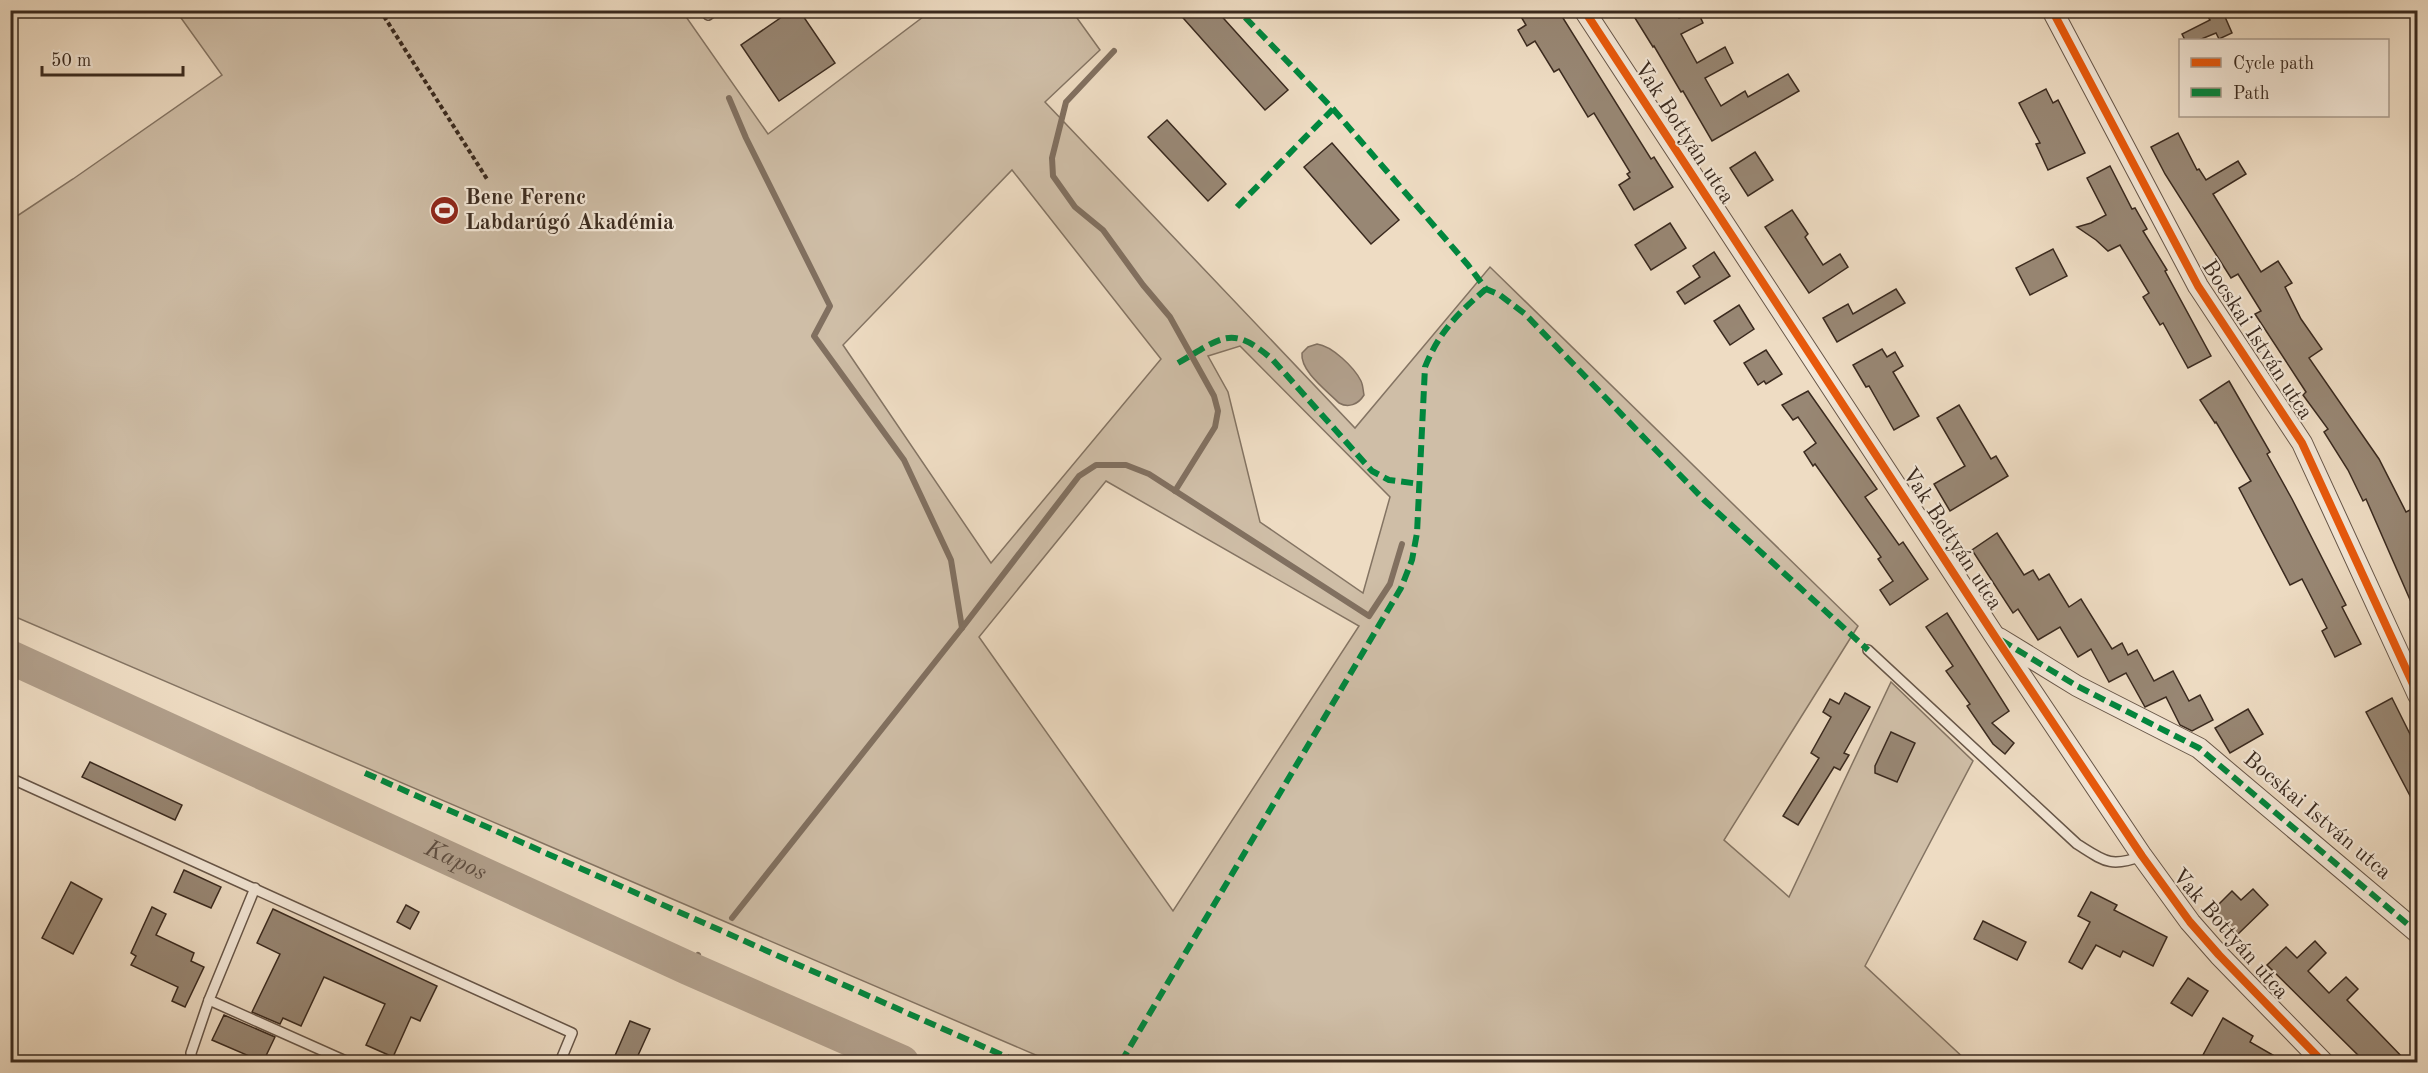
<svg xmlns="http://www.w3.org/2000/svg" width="2428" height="1073" font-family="'Old Standard TT',serif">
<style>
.green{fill:#cfbea7;stroke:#847463;stroke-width:1.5;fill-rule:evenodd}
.water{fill:#b19f8b;stroke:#817060;stroke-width:1.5}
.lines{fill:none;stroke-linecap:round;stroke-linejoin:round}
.stream{stroke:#817060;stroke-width:6}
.river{stroke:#b19f8b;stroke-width:34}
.building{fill:#988774;stroke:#3a2a1f;stroke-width:1.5}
.lane-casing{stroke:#675648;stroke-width:12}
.street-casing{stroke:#675648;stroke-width:22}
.path{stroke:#3a2a1f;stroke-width:4;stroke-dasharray:4.5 3;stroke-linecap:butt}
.lane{stroke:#f4e8d8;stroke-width:9}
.street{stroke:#f4e8d8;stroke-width:20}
.quiet{stroke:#00873e;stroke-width:6;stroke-dasharray:12 6;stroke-linecap:butt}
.cycleway-casing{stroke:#f4e8d8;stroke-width:11}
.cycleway{stroke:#e8590c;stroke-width:8}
.labels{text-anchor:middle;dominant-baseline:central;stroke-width:4.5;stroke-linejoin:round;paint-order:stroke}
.street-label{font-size:22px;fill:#3a2a1f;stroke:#f4e8d8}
.poi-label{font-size:22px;font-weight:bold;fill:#3a2a1f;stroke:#f4e8d8;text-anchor:start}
.water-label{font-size:24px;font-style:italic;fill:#5e4d3f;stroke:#f4e8d8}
</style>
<rect width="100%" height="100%" fill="#eedcc3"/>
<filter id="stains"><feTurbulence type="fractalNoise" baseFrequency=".00333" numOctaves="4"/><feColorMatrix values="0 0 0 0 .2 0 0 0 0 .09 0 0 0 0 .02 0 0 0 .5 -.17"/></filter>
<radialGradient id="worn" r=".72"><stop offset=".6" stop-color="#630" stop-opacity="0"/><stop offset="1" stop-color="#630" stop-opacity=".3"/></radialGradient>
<path class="green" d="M 176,11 L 682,11 L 768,134 L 931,11 L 1072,11 L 1100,50 L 1045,102 L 1355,428 L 1490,267 L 1858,626 L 1724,840 L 1789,897 L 1891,682 L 1973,761 L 1865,966 L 1968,1062 L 1052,1062 L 11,615 L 11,220 L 73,179 L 222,75 ZM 1012,170 L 1161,359 L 991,563 L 843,345 ZM 1240,346 L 1390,497 L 1363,593 L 1260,522 L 1228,392 L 1208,356 ZM 1106,481 L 1359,626 L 1173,911 L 979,637 Z"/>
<path class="water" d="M 1317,344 C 1332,346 1354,367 1361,381 C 1363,385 1363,390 1364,395 C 1358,405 1348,408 1339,403 C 1326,390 1300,371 1302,353 L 1308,347 Z"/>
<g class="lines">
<g class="stream">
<path d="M 1114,51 L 1066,102 L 1052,158 L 1053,176 L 1075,207 L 1103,230 L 1143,285 L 1170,317 L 1214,396 L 1218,411 L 1215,427 L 1175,491"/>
<path d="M 729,98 L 746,138 L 830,306 L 814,336 L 904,460 L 951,560 L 962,628"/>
<path d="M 732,918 L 962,628 L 1079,476 L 1096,465 L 1126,465 L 1149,474 L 1369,616 L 1390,584 L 1402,544"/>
<path d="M 688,968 L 698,955"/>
</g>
<path class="river" id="s1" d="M 10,657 L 688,968 L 902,1062"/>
</g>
<g class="building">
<path d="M 792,10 L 799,10 L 835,63 L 779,101 L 741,45 Z"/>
<path d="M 1176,10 L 1216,10 L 1288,90 L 1265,110 Z"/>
<path d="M 1517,10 L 1558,10 L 1651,159 L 1654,157 L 1673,187 L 1634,210 L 1619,185 L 1630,178 L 1627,174 L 1630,172 L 1594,113 L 1588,117 L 1559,69 L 1554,72 L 1535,41 L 1527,46 L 1518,30 L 1526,25 Z"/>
<path d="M 1630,10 L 1675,10 L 1679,18 L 1697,10 L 1703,23 L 1681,34 L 1697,63 L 1725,47 L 1733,63 L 1705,78 L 1721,106 L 1745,91 L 1748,97 L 1788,74 L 1799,91 L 1712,141 L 1683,91 L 1681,92 L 1654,46 L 1653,47 Z"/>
<path d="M 2217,10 L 2222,10 L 2232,33 L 2219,39 L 2216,33 L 2199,40 L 2185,40 L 2182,34 L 2210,20 L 2207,15 Z"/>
<path d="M 2046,89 L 2053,103 L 2058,100 L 2085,153 L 2048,170 L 2036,144 L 2040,143 L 2019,103 Z"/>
<path d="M 1167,120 L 1226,184 L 1208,201 L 1148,137 Z"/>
<path d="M 2178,133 L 2197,170 L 2199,169 L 2206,180 L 2238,161 L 2246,174 L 2213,194 L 2261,272 L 2278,261 L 2292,283 L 2285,287 L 2301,319 L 2322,349 L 2309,358 L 2379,459 L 2406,512 L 2418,506 L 2418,618 L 2366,499 L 2363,501 L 2348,470 L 2324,432 L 2328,429 L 2303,395 L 2306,392 L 2255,314 L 2261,311 L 2238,274 L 2231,278 L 2165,174 L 2151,147 Z"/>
<path d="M 1332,143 L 1399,220 L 1371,244 L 1304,167 Z"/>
<path d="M 1755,152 L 1773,180 L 1748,196 L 1730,168 Z"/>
<path d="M 2110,166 L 2132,209 L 2135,208 L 2147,229 L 2143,231 L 2167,270 L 2165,271 L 2211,356 L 2188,368 L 2163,323 L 2160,325 L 2143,297 L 2149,293 L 2120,245 L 2108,251 L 2096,240 L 2077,227 L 2091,223 L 2106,215 L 2087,178 Z"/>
<path d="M 1792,210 L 1808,234 L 1805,237 L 1823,265 L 1840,254 L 1848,267 L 1809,293 L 1765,227 Z"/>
<path d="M 1670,223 L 1686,248 L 1651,270 L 1635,245 Z"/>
<path d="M 2053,249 L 2067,276 L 2030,295 L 2016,268 Z"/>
<path d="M 1714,252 L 1730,276 L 1685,304 L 1677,292 L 1700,277 L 1693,266 Z"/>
<path d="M 1896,289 L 1905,303 L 1837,342 L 1823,318 L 1848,304 L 1853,314 Z"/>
<path d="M 1739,305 L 1754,329 L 1730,345 L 1714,321 Z"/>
<path d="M 1882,349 L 1887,357 L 1895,352 L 1903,366 L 1893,372 L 1919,416 L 1894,430 L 1869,386 L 1866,387 L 1853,365 Z"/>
<path d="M 1766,350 L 1782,374 L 1766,384 L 1764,381 L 1758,385 L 1744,363 Z"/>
<path d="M 2229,381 L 2270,452 L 2267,454 L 2292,499 L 2346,605 L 2342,607 L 2361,644 L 2335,657 L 2322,631 L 2327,628 L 2302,579 L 2290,585 L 2239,488 L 2251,481 L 2216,422 L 2215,423 L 2200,400 Z"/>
<path d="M 1808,391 L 1877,489 L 1865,497 L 1899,545 L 1903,542 L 1928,579 L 1890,605 L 1880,590 L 1893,581 L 1878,559 L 1881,557 L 1815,464 L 1813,466 L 1804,452 L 1816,443 L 1798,417 L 1793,420 L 1782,405 Z"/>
<path d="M 1959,405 L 1991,459 L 1996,456 L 2008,476 L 1950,511 L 1934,484 L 1965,466 L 1937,418 Z"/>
<path d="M 1997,533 L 2024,575 L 2033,570 L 2039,580 L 2049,574 L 2069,607 L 2081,599 L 2112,649 L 2122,643 L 2128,655 L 2137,650 L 2154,681 L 2173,671 L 2189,701 L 2200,695 L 2213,720 L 2192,731 L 2180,725 L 2166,697 L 2145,707 L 2126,673 L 2109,682 L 2091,649 L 2078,657 L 2060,627 L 2038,640 L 2018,609 L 2013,613 L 1972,550 Z"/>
<path d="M 1947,613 L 2009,711 L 1992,723 L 2014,743 L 2005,754 L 1993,744 L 1967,706 L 1970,704 L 1946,671 L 1953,666 L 1926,627 Z"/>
<path d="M 1845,693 L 1870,707 L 1844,753 L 1849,755 L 1840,770 L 1834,767 L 1798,825 L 1783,816 L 1819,758 L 1811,753 L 1831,717 L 1823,712 L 1830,699 L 1839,704 Z"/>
<path d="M 2392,698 L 2413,740 L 2418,738 L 2418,811 L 2366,712 Z"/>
<path d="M 2248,709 L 2263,734 L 2230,753 L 2215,728 Z"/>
<path d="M 1891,732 L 1915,743 L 1897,782 L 1875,773 L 1875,766 Z"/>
<path d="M 90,762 L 182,805 L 175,820 L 82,777 Z"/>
<path d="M 184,870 L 221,887 L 211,908 L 174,892 Z"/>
<path d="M 71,882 L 102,899 L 73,954 L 42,938 Z"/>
<path d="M 2253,889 L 2268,905 L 2236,936 L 2212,911 L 2232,891 L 2241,900 Z"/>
<path d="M 2091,892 L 2117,905 L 2114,910 L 2167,937 L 2153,966 L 2123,951 L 2120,957 L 2096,945 L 2082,969 L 2069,962 L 2090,922 L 2078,916 Z"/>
<path d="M 406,905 L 419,912 L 410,929 L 397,922 Z"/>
<path d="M 152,907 L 166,914 L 156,935 L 194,953 L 191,961 L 204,967 L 185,1007 L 172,1001 L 178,987 L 131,965 L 136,956 L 131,953 Z"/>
<path d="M 273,909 L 437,986 L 420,1021 L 411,1017 L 393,1057 L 366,1045 L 385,1004 L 324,977 L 301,1026 L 283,1018 L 280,1024 L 252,1012 L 280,954 L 257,943 Z"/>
<path d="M 1983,921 L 2026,942 L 2017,960 L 1974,939 Z"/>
<path d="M 2315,941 L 2326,953 L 2308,971 L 2329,993 L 2346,977 L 2358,989 L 2347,1000 L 2407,1062 L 2365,1062 L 2267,965 L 2286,947 L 2297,958 Z"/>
<path d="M 2188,978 L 2208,991 L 2192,1016 L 2171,1003 Z"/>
<path d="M 224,1015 L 275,1037 L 263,1062 L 212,1040 Z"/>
<path d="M 2223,1018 L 2253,1036 L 2250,1042 L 2285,1062 L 2216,1062 L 2203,1055 Z"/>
<path d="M 630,1021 L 650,1029 L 635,1062 L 624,1062 L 614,1058 Z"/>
</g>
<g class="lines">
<defs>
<g id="lane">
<path d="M 705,10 L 708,15 L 715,10"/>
<path d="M 1868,650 L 2077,844 C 2104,861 2110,868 2142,856"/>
<path d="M 10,778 L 572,1033 L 560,1062"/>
<path d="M 255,888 L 209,1000 L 348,1062"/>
<path d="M 192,1062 L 191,1053 L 209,1000"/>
</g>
<g id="street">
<path d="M 1584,10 L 1994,635 L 2142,856 L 2190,922 L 2219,955 L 2323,1062"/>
<path d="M 2052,10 L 2198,286 L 2302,443 L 2418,695"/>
<path d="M 1999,638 L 2077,686 L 2199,748 L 2418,933"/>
</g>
</defs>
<use href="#lane" class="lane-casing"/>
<use href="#street" class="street-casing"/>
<path class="path" d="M 380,10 L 487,179"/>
<use href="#lane" class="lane"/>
<use href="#street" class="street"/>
<g class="quiet">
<path d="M 1333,109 L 1468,265 L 1486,289 L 1500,295 L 1525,314 L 1704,500 L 1868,650"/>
<path d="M 1237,207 L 1333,109 L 1238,10"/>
<path d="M 1178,363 C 1222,338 1231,323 1273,360 L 1372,471 L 1389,480 L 1420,484"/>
<path d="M 2001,640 L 2077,686 L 2199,748 L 2418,933"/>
<path d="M 365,773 L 1018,1062"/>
<path d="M 1121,1062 L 1401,588 L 1412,560 L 1417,533 L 1425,367 C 1439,332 1458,313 1486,289"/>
</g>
<defs>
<g id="cycleway">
<path d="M 1584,10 L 1994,635 L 2142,856 L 2190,922 L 2219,955 L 2323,1062"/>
<path d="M 2052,10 L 2198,286 L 2302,443 L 2418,695"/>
</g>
</defs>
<use href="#cycleway" class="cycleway-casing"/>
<use href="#cycleway" class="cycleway"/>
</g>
<defs>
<symbol id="stadium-disc" viewBox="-11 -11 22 22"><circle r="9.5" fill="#8f2418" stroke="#f4e8d8"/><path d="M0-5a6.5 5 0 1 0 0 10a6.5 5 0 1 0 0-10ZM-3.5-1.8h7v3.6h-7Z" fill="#fff"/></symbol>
</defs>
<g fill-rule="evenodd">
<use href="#stadium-disc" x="428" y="194" width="33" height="33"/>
</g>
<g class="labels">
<g class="street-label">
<text transform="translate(1684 133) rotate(57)">Vak Bottyán utca</text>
<text transform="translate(2257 340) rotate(57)">Bocskai István utca</text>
<text transform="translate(1952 539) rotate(57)">Vak Bottyán utca</text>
<text transform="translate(2317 816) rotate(40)">Bocskai István utca</text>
<text transform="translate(2230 934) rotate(49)">Vak Bottyán utca</text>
</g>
<g class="poi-label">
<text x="465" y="198">Bene Ferenc<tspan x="465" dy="25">Labdarúgó Akadémia</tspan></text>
</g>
<g class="water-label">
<text stroke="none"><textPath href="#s1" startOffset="490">Kapos</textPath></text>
</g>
</g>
<rect width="2428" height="1073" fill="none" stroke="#eedcc3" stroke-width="36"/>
<rect x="12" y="12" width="2404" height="1049" fill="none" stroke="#3a2a1f" stroke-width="3"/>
<rect x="18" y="18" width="2392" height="1037" fill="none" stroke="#3a2a1f" stroke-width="1.5"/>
<rect x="2179" y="39" width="210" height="78" fill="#f4e8d8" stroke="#aa9c8e" stroke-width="1.5"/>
<rect x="2191" y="58" width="30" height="9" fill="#e8590c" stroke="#aa9c8e" stroke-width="1.5"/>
<text x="2233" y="69" font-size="18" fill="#3a2a1f">Cycle path</text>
<rect x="2191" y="88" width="30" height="9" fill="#00873e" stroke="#aa9c8e" stroke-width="1.5"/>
<text x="2233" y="99" font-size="18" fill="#3a2a1f">Path</text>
<path d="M42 66v9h141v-9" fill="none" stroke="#3a2a1f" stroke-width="3"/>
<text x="51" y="66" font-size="18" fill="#3a2a1f" stroke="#f4e8d8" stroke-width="4.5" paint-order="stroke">50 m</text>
<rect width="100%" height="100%" filter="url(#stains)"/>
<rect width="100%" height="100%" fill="url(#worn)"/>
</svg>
